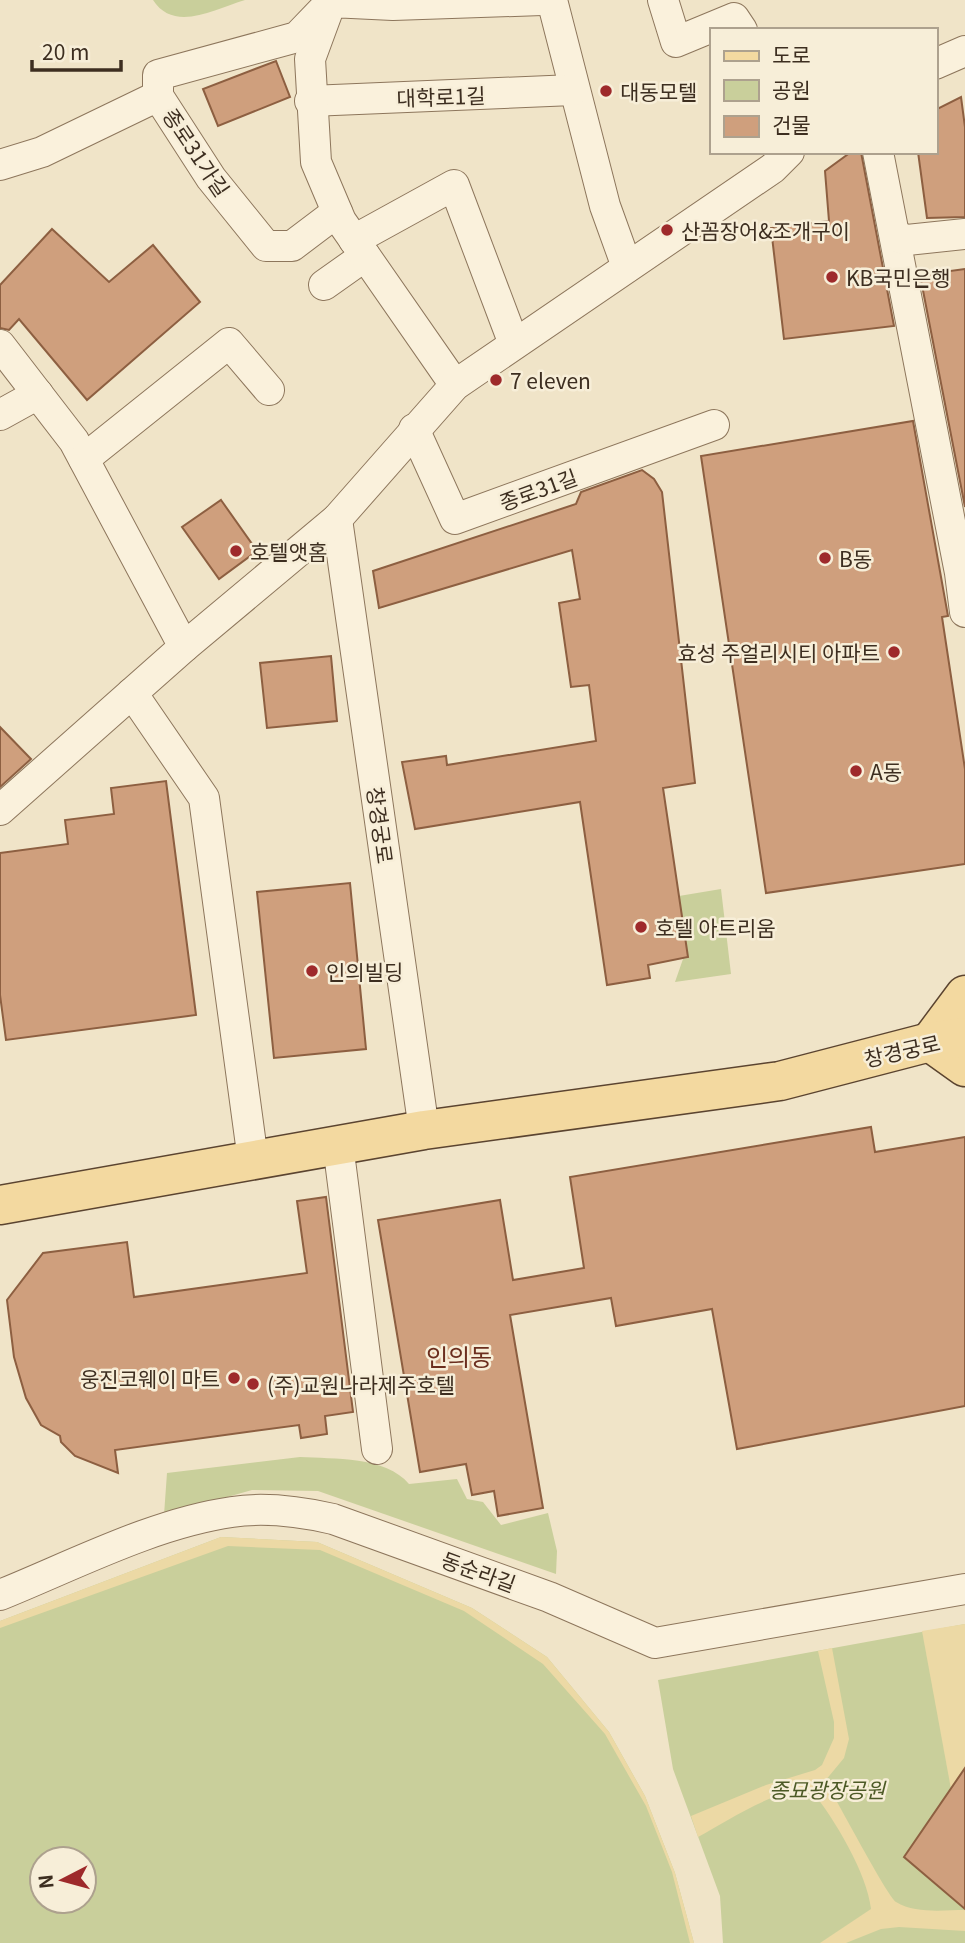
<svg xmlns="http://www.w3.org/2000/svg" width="965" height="1943" font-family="Georgia,'Noto Sans KR',serif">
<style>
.green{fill:#c9cf9b;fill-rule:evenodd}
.sand{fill:#ecd9a5}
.building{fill:#cf9f7d;stroke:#8d5f41;stroke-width:2}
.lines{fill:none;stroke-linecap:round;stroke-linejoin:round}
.minor-casing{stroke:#8d765c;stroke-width:32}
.major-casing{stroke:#5b4430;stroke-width:41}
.minor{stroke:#faf1dc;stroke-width:30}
.major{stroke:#f3d9a0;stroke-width:38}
.poi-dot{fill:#9e2a2b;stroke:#f7eed8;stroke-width:2.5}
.labels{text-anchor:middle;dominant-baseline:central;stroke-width:5;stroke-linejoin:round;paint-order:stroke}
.poi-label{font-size:21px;fill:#3d2e20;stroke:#f7eed8;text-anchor:start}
.street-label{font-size:21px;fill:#3d2e20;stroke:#f7eed8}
.park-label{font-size:21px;font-style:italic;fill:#4d5a26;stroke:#f7eed8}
.quarter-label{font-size:24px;fill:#6b2e1e;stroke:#f7eed8}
</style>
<rect width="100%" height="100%" fill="#f0e4c8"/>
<g class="green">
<path d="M 153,0 L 245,0 C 215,9 174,33 153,0 Z"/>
<path d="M 721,889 L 731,974 L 675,982 L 683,959 L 688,958 L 679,896 Z"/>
<path d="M 300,1457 C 333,1459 386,1456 409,1484 L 457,1479 L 467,1499 L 483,1502 L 501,1525 L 548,1513 L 557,1551 L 556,1574 L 318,1491 L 252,1490 L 164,1515 L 167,1473 Z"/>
<path d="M 221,1537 L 317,1542 L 472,1608 L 547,1657 L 609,1732 L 645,1796 L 675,1873 L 694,1943 L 0,1943 L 0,1621 ZM 42,1859 L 84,1859 L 84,1901 L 42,1901 Z"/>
<path d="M 965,1624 L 965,1943 L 723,1943 L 720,1896 L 673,1769 L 658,1680 Z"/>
</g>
<g class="sand">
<path d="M 221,1537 L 317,1542 L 472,1608 L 547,1657 L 609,1732 L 645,1796 L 675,1873 L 694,1943 L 690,1943 L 672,1872 L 646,1806 L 605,1734 L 543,1664 L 464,1611 L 320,1550 L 228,1546 L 0,1628 L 0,1621 Z"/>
<path d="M 965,1624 L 965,1786 L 951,1789 L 922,1631 Z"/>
<path d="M 832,1648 L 849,1739 L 844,1758 L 825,1781 C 836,1798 887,1896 896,1902 C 916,1914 943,1910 965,1910 L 965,1931 L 899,1927 L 881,1929 L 846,1943 L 820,1943 L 871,1909 C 867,1873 835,1820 812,1791 C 780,1785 726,1822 698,1837 L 691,1816 L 766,1785 L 815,1770 L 822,1765 L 834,1738 L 834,1722 L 818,1651 Z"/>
</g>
<g class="building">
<path d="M 276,61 L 290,97 L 218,126 L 203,89 Z"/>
<path d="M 961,97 L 965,127 L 965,217 L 927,218 L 918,152 L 935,152 L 935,110 Z"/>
<path d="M 851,152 L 861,152 L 894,326 L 784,339 L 771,228 L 829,221 L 825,171 Z"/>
<path d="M 52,229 L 109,282 L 153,245 L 200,302 L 87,400 L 19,319 L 9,330 L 0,328 L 0,285 Z"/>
<path d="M 965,269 L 965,507 L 920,275 Z"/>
<path d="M 913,421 L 948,616 L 942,617 L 965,769 L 965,864 L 766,893 L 701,456 Z"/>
<path d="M 642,470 L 654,479 L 662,492 L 695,783 L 663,788 L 688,957 L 648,965 L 650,978 L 607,985 L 580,802 L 415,829 L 402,762 L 446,756 L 447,765 L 596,741 L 589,685 L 571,687 L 559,603 L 580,599 L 572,550 L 379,608 L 373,571 L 576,504 L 581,492 Z"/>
<path d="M 221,500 L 257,551 L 219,579 L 182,527 Z"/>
<path d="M 331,656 L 337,721 L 267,728 L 260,663 Z"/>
<path d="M 0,727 L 31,759 L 0,787 Z"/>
<path d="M 166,781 L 196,1015 L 6,1040 L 0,995 L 0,853 L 68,844 L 65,820 L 114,814 L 111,788 Z"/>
<path d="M 350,883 L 366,1049 L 274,1058 L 257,892 Z"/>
<path d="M 871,1127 L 875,1152 L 965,1137 L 965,1406 L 737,1449 L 712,1309 L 616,1326 L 611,1298 L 510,1315 L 543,1508 L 498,1516 L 494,1491 L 472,1495 L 466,1464 L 420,1472 L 378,1220 L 500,1200 L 513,1280 L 584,1268 L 570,1177 Z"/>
<path d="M 326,1197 L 353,1412 L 325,1416 L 327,1434 L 301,1438 L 299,1425 L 115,1450 L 118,1473 L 75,1456 L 61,1442 L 60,1436 L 41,1425 L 26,1398 L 14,1357 L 7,1300 L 43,1253 L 127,1242 L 134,1297 L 307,1273 L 297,1201 Z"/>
<path d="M 965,1768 L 965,1909 L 904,1857 Z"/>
</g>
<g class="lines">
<defs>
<g id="minor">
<path d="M 552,0 L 605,206 L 627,267"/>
<path d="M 663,0 L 676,42 L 734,18 L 742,30"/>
<path d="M 935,64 L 965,51"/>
<path d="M 158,96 L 158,75 L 297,37 L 323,10"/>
<path d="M 310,101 L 573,90"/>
<path d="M 878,152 L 960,573 L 965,612"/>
<path d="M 0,165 L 42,152 L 158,96 L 211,178 L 266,246 L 292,246 L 337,212"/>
<path d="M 895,236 L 907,240 L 965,234"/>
<path d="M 354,240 L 454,185 L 514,344"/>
<path d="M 324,285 L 365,256"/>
<path d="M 0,345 L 74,441 L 184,647"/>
<path d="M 455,385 L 341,221 L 316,162 L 310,59 L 331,2 L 393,5 L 542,0"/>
<path d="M 0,415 L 38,394"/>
<path d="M 414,429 L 455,519 L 714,425"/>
<path d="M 84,459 L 229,343 L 269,390"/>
<path d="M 337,519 L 424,1130"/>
<path d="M 132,693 L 204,798 L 253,1160"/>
<path d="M 0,810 L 184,647 L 337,519 L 455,385 L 773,168 L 789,152"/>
<path d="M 338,1145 L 377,1449"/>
<path d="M 0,1595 C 72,1566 154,1523 232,1512 C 263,1507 302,1512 333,1519 L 549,1597 L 655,1643 L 965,1589"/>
</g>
<g id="major">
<path d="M 930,1042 L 965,995"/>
<path d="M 930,1042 L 965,1067"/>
<path d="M 0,1205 L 424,1130 L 780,1081 L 930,1042 L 965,1037"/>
</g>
</defs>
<use href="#minor" class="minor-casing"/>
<use href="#major" class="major-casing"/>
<use href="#minor" class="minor"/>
<use href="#major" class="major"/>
</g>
<g class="poi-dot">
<circle cx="606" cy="91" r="7"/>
<circle cx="667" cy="230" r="7"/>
<circle cx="832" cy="277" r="7"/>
<circle cx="496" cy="380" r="7"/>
<circle cx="236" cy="551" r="7"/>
<circle cx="825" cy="558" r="7"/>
<circle cx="894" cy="652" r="7"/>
<circle cx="856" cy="771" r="7"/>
<circle cx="641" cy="927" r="7"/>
<circle cx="312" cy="971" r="7"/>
<circle cx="234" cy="1378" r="7"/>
<circle cx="253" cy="1384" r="7"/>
</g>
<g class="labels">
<g class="poi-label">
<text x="620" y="91">대동모텔</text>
<text x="681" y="230">산꼼장어&amp;조개구이</text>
<text x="846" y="277">KB국민은행</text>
<text x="510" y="380">7 eleven</text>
<text x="250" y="551">호텔앳홈</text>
<text x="839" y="558">B동</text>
<text x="880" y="652" text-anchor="end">효성 주얼리시티 아파트</text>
<text x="870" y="771">A동</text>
<text x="655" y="927">호텔 아트리움</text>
<text x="326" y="971">인의빌딩</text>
<text x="220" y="1378" text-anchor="end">웅진코웨이 마트</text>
<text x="267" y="1384">(주)교원나라제주호텔</text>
</g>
<g class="street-label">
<text transform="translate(441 96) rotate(-2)">대학로1길</text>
<text transform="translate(197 152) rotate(56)">종로31가길</text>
<text transform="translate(538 489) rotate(-20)">종로31길</text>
<text transform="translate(381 825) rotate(82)">창경궁로</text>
<text transform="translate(902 1050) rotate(-13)">창경궁로</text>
<text transform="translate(479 1571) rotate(20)">동순라길</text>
</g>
<g class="park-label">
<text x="827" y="1789">종묘광장공원</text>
</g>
<g class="quarter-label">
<text x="459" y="1355">인의동</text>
</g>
</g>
<rect x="710" y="28" width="228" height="126" fill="#f7eed8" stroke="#ada18e" stroke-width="2"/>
<rect x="724" y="51" width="35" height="10" fill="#f3d9a0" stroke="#ada18e" stroke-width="2"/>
<text x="772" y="63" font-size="21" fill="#3d2e20">도로</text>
<rect x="724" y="80" width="35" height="21" fill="#c9cf9b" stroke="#ada18e" stroke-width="2"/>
<text x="772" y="98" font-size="21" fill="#3d2e20">공원</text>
<rect x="724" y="116" width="35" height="21" fill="#cf9f7d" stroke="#ada18e" stroke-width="2"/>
<text x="772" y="133" font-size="21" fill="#3d2e20">건물</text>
<g transform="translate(63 1880) rotate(264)"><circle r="33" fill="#f7eed8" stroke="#ada18e" stroke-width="2"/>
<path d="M0-5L12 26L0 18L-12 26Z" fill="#9e2a2b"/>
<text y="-10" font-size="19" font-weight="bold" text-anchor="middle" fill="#3d2e20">N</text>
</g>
<path d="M32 60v10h89v-10" fill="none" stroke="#3d2e20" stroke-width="3.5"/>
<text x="42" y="60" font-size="21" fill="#3d2e20" stroke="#f7eed8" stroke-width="5" paint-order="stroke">20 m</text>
</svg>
